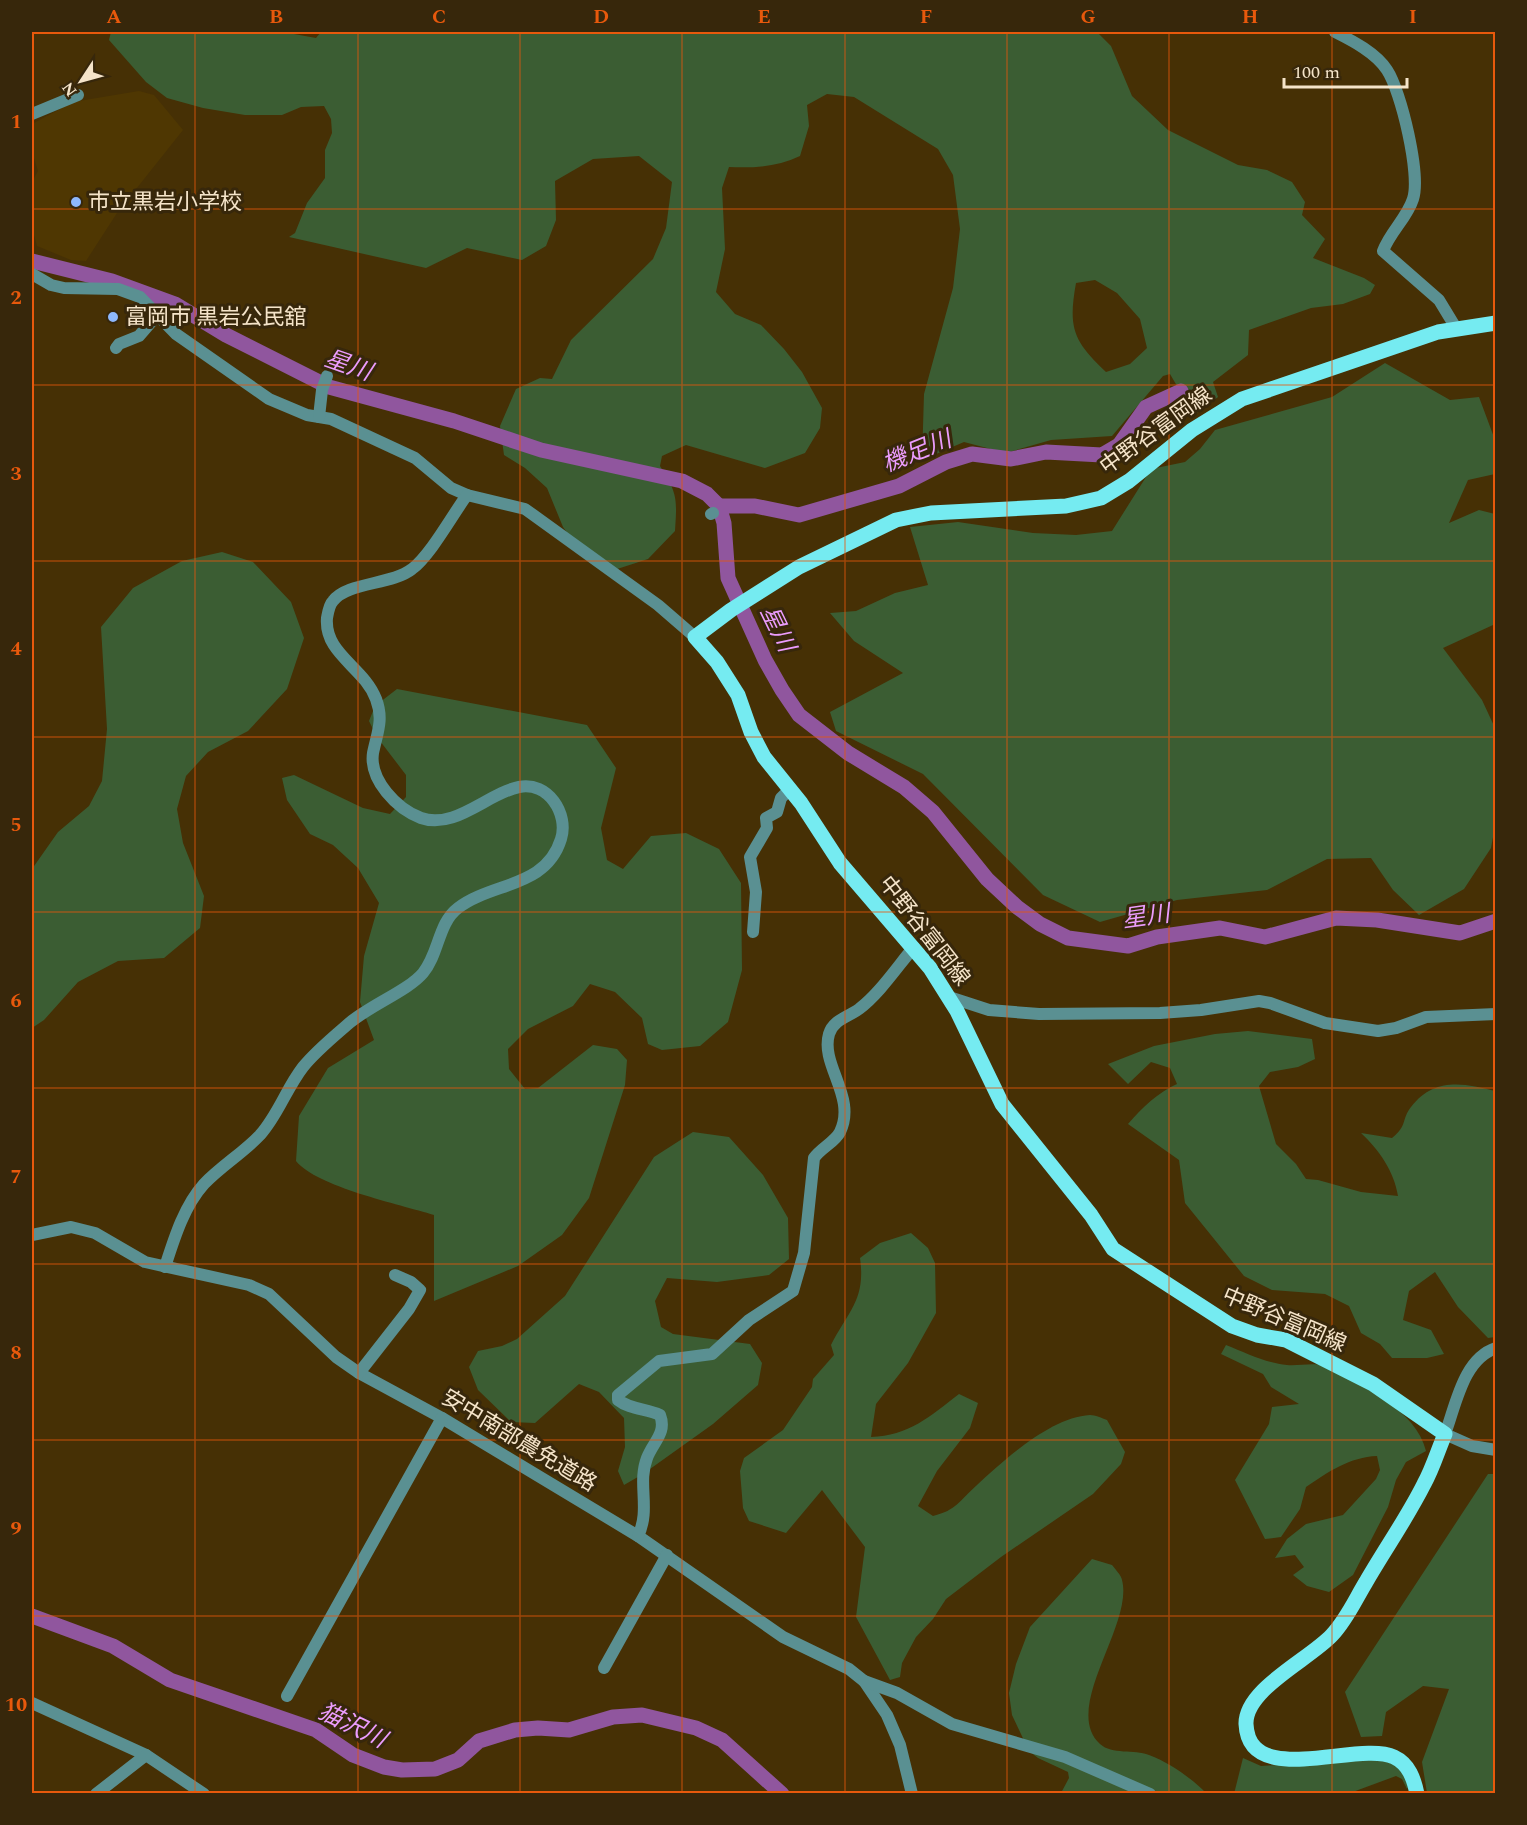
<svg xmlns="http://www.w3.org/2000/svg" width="1527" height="1825" font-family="Spectral,'Noto Sans JP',serif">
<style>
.built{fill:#4f3702}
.green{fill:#3b5d33;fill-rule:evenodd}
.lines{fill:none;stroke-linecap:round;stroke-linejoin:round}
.river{stroke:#90569e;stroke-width:15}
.minor{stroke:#5a9092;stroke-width:12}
.major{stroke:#75ebf1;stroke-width:15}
.grid{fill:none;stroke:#e8590c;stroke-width:1.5;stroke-opacity:0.55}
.poi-dot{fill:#8eb8fd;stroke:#37270b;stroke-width:2}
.labels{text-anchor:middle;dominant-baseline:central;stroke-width:6;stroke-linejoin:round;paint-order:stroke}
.poi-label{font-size:22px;fill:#f5e4c9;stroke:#37270b;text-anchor:start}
.street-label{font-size:22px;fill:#f5e4c9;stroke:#37270b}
.water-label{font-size:24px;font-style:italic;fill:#eb9cfd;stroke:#37270b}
.neatline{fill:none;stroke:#e8590c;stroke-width:2}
.grid-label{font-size:20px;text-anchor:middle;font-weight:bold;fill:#e8590c}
</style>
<rect width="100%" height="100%" fill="#463005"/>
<path class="built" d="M 139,91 L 154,95 L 183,130 L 117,213 L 86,261 L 71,260 L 37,246 L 32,228 L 32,182 L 38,171 L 32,152 L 32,124 L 73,102 Z"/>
<g class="green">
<path d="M 111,32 L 283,32 L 316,38 L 321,32 L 1097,32 L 1111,46 L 1132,96 L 1168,130 L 1238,165 L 1267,170 L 1292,182 L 1305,202 L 1302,215 L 1325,239 L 1313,258 L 1364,278 L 1375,285 L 1370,294 L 1343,304 L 1311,308 L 1249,330 L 1248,355 L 1213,382 L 1218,397 L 1194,415 L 1170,374 L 1163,376 L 1112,436 L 1051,440 L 1006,453 L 964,442 L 922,460 L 924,394 L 953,288 L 960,229 L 953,175 L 938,149 L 854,97 L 827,94 L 807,105 L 809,126 L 800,156 C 777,167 754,168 729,167 L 722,188 L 725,249 L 716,292 L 735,314 L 761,325 L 784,349 L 802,372 L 822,408 L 820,428 L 805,453 L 765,468 L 686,445 L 662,456 L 660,466 C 678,494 677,499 675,531 L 648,559 L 611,571 L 585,558 L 563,527 L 547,488 L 525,468 L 504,455 L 500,426 L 516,389 L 540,378 L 552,379 L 571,340 L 653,259 L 666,228 L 672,182 L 639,156 L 593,159 L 555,181 L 556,220 L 546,246 L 522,260 L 467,248 L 426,268 L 289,237 L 295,233 L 307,203 L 325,178 L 325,150 L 332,133 L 331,119 L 324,106 L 301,107 L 282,115 L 245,115 L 203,108 L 167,98 L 146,82 L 109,40 ZM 1095,280 L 1117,293 L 1140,319 L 1147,348 L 1130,364 L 1106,372 C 1073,341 1068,328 1076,283 Z"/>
<path d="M 1385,363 L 1450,400 L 1479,397 L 1495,440 L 1495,474 L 1468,480 L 1449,523 L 1479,510 L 1495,514 L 1495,620 L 1493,625 L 1443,648 L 1482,700 L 1495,728 L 1495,826 L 1491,848 L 1464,889 L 1419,915 L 1393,890 L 1371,858 L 1327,859 L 1267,890 L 1177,900 L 1100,922 L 1043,895 L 923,774 L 836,731 L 830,712 L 903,673 L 854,641 L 830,613 L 856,611 L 895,593 L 928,585 L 910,527 L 958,522 L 1033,533 L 1076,535 L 1112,531 L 1151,469 L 1185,462 L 1200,449 L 1215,430 L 1332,397 Z"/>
<path d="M 222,552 L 253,562 L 291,602 L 304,638 L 287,689 L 248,731 L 208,752 L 186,776 L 177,809 L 183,843 L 204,896 L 200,928 L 164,958 L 118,961 L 78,982 L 44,1020 L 32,1028 L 32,869 L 58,832 L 89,806 L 102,781 L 107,729 L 101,627 L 133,588 L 182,561 Z"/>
<path d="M 397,689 L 587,725 L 616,768 L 601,828 L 607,860 L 623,869 L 651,836 L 686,833 L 719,849 L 741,883 L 742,970 L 728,1022 L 700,1046 L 662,1050 L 648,1044 L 642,1018 L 615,992 L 590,984 L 573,1006 L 528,1029 L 508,1049 L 509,1069 L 525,1089 L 538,1088 L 593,1045 L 617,1049 L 627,1060 L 625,1085 L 589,1198 L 562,1235 L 518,1266 L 434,1301 L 434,1215 C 399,1204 317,1187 296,1161 L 299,1116 L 328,1068 L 374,1040 L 360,1002 L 364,956 L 379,903 L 358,868 L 333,845 L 310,834 L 287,800 L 282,778 L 294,775 L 363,808 L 390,814 L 406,797 L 406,775 L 377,737 L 369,721 L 375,706 Z"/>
<path d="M 1248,1031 L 1312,1039 L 1315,1059 L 1298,1067 L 1270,1072 L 1259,1086 L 1276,1144 L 1296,1164 L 1306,1179 L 1318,1180 L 1361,1192 L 1398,1196 C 1394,1171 1379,1150 1361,1133 L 1392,1138 C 1408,1125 1401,1120 1411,1107 C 1434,1077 1464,1083 1495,1091 L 1495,1337 L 1488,1338 L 1458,1307 L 1435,1272 L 1409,1291 L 1403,1320 L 1431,1330 L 1444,1354 L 1427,1358 L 1392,1358 L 1380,1344 L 1361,1333 L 1349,1306 L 1325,1294 L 1272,1290 L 1244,1276 L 1185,1203 L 1179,1160 L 1128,1124 C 1143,1107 1157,1093 1177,1084 L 1170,1068 L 1151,1062 L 1128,1084 L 1108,1064 L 1154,1046 L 1215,1034 Z"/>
<path d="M 693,1132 L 729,1137 L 763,1175 L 788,1218 L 789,1259 L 769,1275 L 717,1282 L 667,1278 L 655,1301 L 661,1327 L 673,1334 L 750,1344 L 762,1363 L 758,1385 L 713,1424 L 643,1474 L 624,1485 L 618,1471 L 625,1447 L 624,1418 L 599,1392 L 579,1384 L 535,1423 L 511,1422 L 478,1390 L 469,1367 L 478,1351 L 502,1346 L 517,1339 L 565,1296 L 654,1157 Z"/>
<path d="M 911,1233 L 928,1248 L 935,1263 L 936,1313 L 908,1363 L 876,1404 L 871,1437 C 908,1436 931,1416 959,1394 L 978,1403 L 970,1428 L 937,1471 L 918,1506 L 933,1516 C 957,1510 959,1501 977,1485 C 1004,1460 1051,1417 1090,1415 C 1095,1415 1102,1418 1107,1420 L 1125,1452 L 1121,1464 L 1093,1494 L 1001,1557 L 946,1599 L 933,1619 L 916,1637 L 902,1663 L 900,1677 L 890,1680 L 856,1617 L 865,1547 L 822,1490 L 786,1533 L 749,1521 L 743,1508 L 740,1471 L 744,1458 L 783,1430 L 812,1387 L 813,1379 L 834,1355 L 831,1345 C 848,1311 866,1300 860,1258 L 880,1243 Z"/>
<path d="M 1226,1345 C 1246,1353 1266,1363 1287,1365 C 1300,1366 1313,1362 1326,1366 C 1361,1386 1416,1409 1426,1451 L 1406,1462 L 1396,1480 L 1388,1507 L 1353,1575 L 1329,1592 L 1307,1586 L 1293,1575 L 1304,1567 L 1295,1555 L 1275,1558 L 1287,1539 L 1306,1524 L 1343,1515 L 1376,1479 L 1380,1470 L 1377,1456 C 1350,1457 1328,1472 1306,1487 L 1300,1509 L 1281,1537 L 1265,1539 L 1235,1480 L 1269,1424 L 1272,1407 L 1299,1404 L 1271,1387 L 1263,1374 L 1221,1354 Z"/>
<path d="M 1488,1474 L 1496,1474 L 1495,1793 L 1427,1793 L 1422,1762 L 1449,1689 L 1423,1686 L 1386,1712 L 1382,1736 L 1361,1737 L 1345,1692 Z"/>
<path d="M 1092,1559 L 1112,1565 C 1115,1569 1121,1575 1122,1580 C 1134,1625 1061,1708 1100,1744 C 1112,1755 1134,1749 1149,1755 C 1170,1763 1190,1777 1206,1793 L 1061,1793 L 1069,1778 L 1068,1772 L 1038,1758 L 1029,1751 L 1012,1715 L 1009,1693 L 1016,1664 L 1030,1627 Z"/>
<path d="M 1243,1758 L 1261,1766 L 1379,1759 L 1397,1763 L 1409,1785 L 1407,1789 L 1402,1779 L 1396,1776 L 1350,1793 L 1234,1794 Z"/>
</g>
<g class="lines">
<g class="river">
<path d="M 32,261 L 112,281 L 175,304 L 226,335 L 329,387 L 454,421 L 541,450 L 682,481 L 707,494 L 719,506 L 724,523 L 728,578 L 765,660 L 782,690 L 799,715 L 848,753 L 904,787 L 933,812 L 987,879 L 1017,907 L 1040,924 L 1068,938 L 1128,946 L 1157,937 L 1220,928 L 1265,937 L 1336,918 L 1377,920 L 1460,933 L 1496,921"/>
<path d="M 719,506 L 755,506 L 799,515 L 899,486 L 946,462 L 972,454 L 1011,459 L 1046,452 L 1102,455 L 1119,445 L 1146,407 L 1181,391"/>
<path d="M 32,1616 L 113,1646 L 170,1680 L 316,1730 L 353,1755 L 384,1767 L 402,1770 L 435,1769 L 458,1760 L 479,1741 L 515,1730 L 538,1728 L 569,1730 L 613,1717 L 642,1715 L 696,1728 L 722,1740 L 782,1794"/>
</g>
<g class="minor">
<path d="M 1335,32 C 1353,41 1376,53 1387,70 C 1401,91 1421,175 1413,199 C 1407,218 1390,232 1383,251 L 1439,300 L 1456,328"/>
<path d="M 32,114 L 78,95"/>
<path d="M 32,274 L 51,285 L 64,288 L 118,289 L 140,297 L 176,334 L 269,399 L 307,415 L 331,419 L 415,458 L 451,488 L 467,495 L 525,509 L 658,605 L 695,637"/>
<path d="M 116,348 L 119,344 L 139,336 L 158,314"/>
<path d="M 319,417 L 322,390 L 327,376"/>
<path d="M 711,514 L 713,513"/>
<path d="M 753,932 L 756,892 L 750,857 L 767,828 L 766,818 L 777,812 L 781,798 L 790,789"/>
<path d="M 949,997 L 989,1010 L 1039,1014 L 1160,1013 L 1201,1010 L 1259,1001 L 1270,1003 L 1325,1023 L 1378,1031 L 1396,1028 L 1426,1017 L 1496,1014"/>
<path d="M 32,1235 L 71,1227 L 95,1233 L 145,1262 L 249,1285 L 269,1294 L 336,1357 L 359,1373 L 442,1418 L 638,1536 L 783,1637 L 849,1669 L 864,1681 L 887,1715 L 900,1745 L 912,1794"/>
<path d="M 165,1267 C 174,1239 184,1206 204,1184 C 221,1166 243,1153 260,1135 C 278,1115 286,1089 303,1067 C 315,1052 332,1038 347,1025 C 368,1006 408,991 423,973 C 439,954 438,923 458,908 C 492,882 546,888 561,839 C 569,814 548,781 519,787 C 488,793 455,830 421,818 C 397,809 369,780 373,753 C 377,733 384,720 376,699 C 364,667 324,654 327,618 C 328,613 329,605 333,601 C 347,582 392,585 412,569 C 430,556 453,514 467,495"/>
<path d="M 1496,1348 C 1463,1359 1456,1405 1445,1434 L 1472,1446 L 1496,1450"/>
<path d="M 359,1373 L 409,1309 L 420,1290 L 411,1282 L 395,1275"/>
<path d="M 638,1536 C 651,1509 637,1484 647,1458 C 653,1442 667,1433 660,1415 C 647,1409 629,1409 618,1400 L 618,1395 L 659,1361 L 712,1354 L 749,1320 L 793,1291 L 804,1253 L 814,1158 C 821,1148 835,1142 840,1132 C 857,1097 820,1065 829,1034 C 833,1020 848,1017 859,1009 C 880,993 897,967 914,947"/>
<path d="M 604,1668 L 667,1555"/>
<path d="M 864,1681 L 897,1693 L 952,1724 L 1065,1757 L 1150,1794"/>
<path d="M 287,1696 L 442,1418"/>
<path d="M 32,1703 L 146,1755 L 204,1794"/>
<path d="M 96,1794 L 146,1755"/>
</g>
<path class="major" d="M 1417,1794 C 1414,1779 1409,1764 1394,1757 C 1358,1740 1249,1790 1246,1724 C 1245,1689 1310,1659 1332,1635 C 1347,1619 1355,1600 1366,1582 C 1385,1549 1407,1518 1424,1484 C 1433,1468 1438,1450 1445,1434 L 1373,1384 L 1286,1340 L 1257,1335 L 1232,1326 L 1113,1249 L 1091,1215 L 1002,1104 L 957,1011 L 930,968 L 840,863 L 801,803 L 764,757 L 751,732 L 738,695 L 717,662 L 695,637 L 731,610 L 799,567 L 896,520 L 931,513 L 1066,506 L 1101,498 L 1129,481 L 1192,430 L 1242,399 L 1438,332 L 1496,323"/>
</g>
<path class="grid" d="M 195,32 L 195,1794M 358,32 L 358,1794M 520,32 L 520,1794M 682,32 L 682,1794M 845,32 L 845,1794M 1007,32 L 1007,1794M 1169,32 L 1169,1794M 1332,32 L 1332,1794M 32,209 L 1496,209M 32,385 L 1496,385M 32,561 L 1496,561M 32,737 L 1496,737M 32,912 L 1496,912M 32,1088 L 1496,1088M 32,1264 L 1496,1264M 32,1440 L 1496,1440M 32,1616 L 1496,1616"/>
<g class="poi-dot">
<circle cx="76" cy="202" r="6"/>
<circle cx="113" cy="317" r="6"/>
</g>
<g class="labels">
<g class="poi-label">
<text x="88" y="202">市立黒岩小学校</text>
<text x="125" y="317">富岡市 黒岩公民舘</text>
</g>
<g class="street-label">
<text transform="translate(1156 431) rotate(-36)">中野谷富岡線</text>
<text transform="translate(924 931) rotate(52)">中野谷富岡線</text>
<text transform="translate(1284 1320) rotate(23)">中野谷富岡線</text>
<text transform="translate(519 1441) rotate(31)">安中南部農免道路</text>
</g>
<g class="water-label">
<text transform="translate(348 366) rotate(19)">星川</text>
<text transform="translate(917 452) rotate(-22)">機足川</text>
<text transform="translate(777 629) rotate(64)">星川</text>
<text transform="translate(1146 917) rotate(-8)">星川</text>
<text transform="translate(352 1726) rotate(26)">猫沢川</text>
</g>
</g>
<rect width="1527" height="1825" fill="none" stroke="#37270b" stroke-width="66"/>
<g transform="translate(81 81) rotate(234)" stroke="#37270b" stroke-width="4.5" paint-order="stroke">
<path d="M0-4.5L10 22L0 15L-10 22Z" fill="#f5e4c9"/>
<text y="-9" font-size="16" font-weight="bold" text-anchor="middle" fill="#f5e4c9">N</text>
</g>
<path d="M1284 78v9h123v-9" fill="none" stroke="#f5e4c9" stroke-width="3"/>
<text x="1293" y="78" font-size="18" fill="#f5e4c9" stroke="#37270b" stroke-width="4.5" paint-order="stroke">100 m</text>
<rect x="33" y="33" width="1461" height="1759" class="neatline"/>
<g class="grid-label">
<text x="114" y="23">A</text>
<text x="276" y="23">B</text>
<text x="439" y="23">C</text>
<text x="601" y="23">D</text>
<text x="764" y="23">E</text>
<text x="926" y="23">F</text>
<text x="1088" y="23">G</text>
<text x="1250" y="23">H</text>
<text x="1413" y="23">I</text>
<text x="16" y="128">1</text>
<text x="16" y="304">2</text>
<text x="16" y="480">3</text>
<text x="16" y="655">4</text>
<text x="16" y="831">5</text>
<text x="16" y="1007">6</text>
<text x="16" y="1183">7</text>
<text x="16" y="1359">8</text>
<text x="16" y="1535">9</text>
<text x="16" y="1711">10</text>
</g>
</svg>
